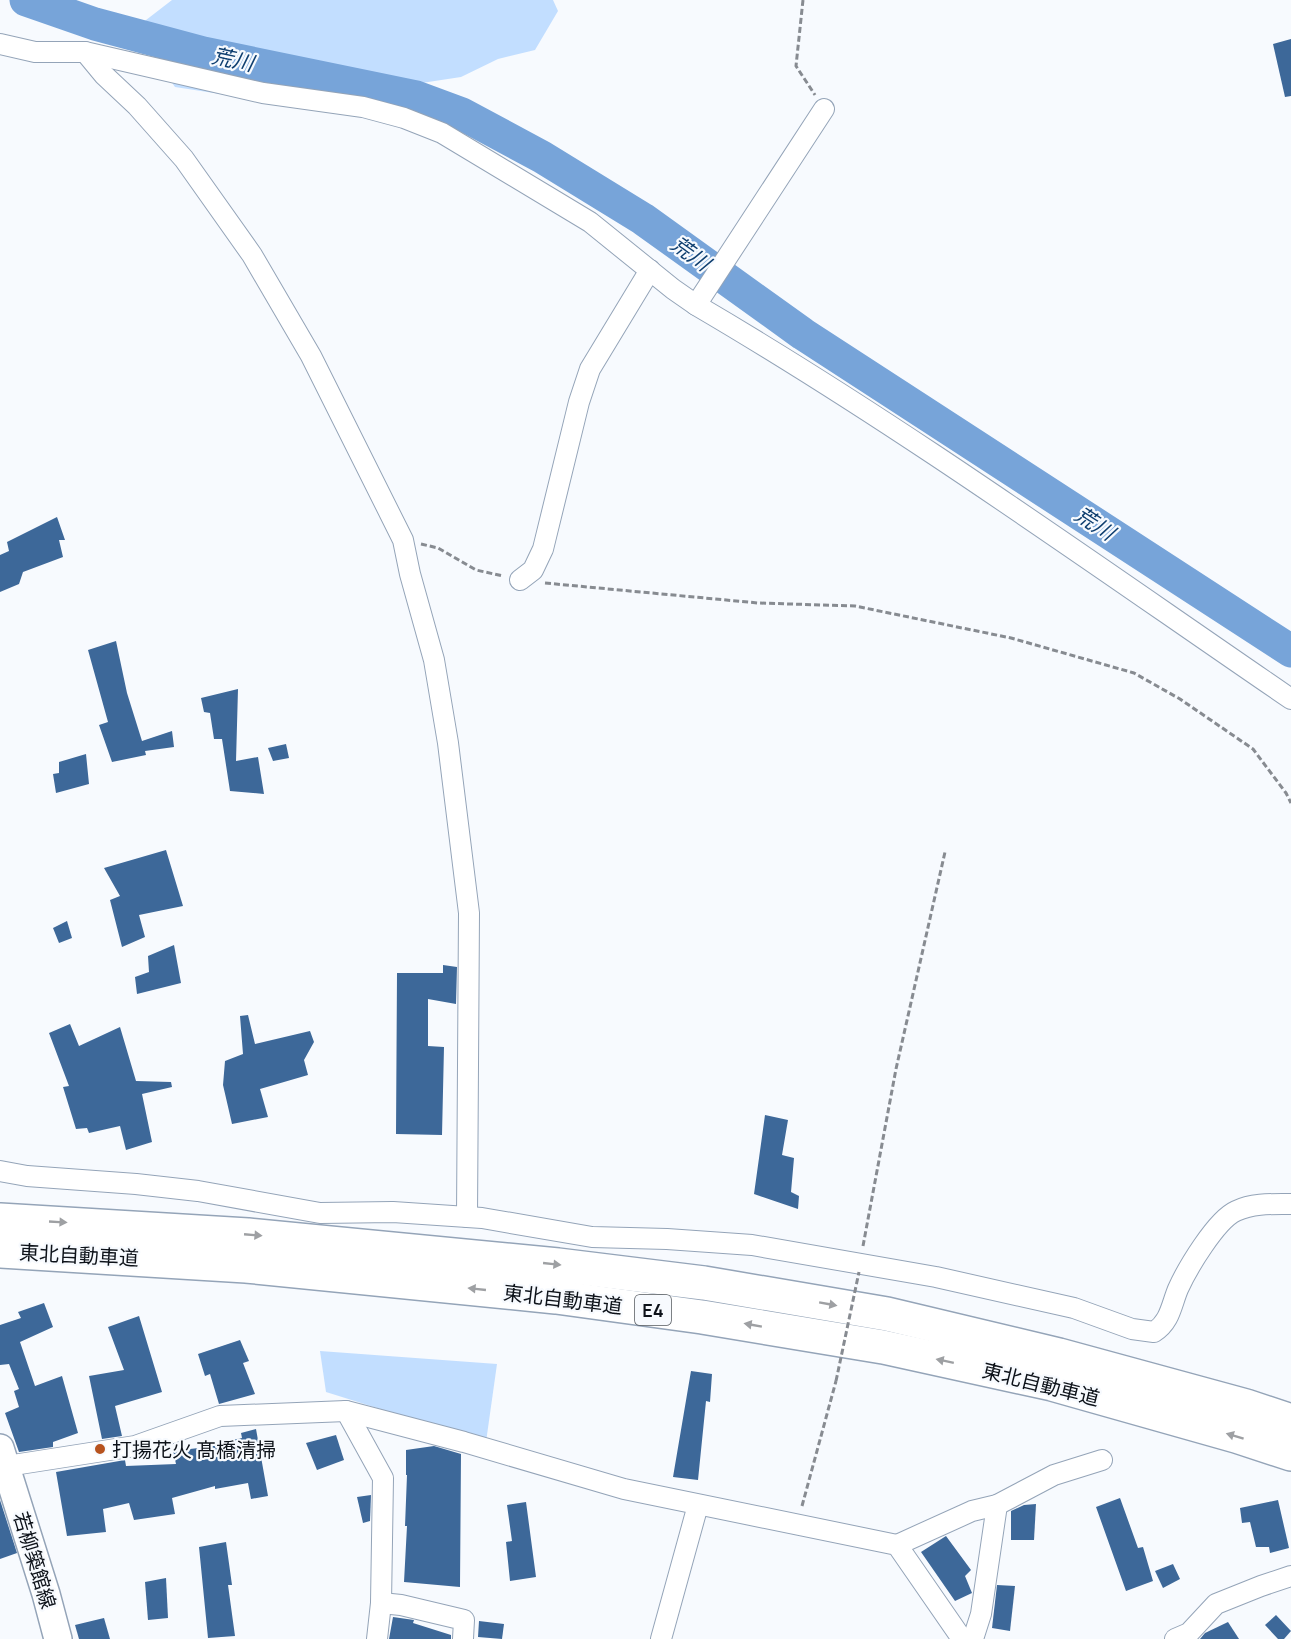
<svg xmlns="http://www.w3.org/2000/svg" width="1291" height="1639" font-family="Manrope,'Noto Sans JP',sans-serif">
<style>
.green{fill:#c2deff}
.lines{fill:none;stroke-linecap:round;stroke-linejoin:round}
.river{stroke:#77a4d9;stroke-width:33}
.building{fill:#3d6899}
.minor-casing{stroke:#94a4b8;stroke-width:22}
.secondary-casing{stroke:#94a4b8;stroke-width:30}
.motorway-casing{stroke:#94a4b8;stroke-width:36}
.path{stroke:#878b91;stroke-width:3;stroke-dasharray:6 3;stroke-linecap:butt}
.minor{stroke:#fff;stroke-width:20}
.secondary{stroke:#fff;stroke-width:27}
.motorway{stroke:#fff;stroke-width:33}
.path-bridge{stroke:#878b91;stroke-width:3;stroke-dasharray:6 3;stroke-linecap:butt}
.oneway{fill:#9ea0a3}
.poi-dot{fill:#b7531e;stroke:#f7fafe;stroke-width:2}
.labels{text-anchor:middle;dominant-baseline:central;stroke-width:4.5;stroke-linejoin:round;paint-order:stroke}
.shield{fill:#f7fafe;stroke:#53585e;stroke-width:1.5}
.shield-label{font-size:18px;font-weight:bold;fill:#0d1219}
.street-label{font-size:20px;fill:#0d1219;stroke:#f7fafe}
.poi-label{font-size:20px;fill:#0d1219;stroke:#f7fafe;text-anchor:start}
.water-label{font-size:21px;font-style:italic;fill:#0f3f70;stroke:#f7fafe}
</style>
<rect width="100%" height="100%" fill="#f7fafe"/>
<g class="green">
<path d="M 172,0 L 553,0 L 558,11 L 535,50 L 498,59 L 461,77 L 336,96 L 240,97 L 175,87 L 148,49 L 137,27 Z"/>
<path d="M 320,1351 L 497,1364 L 486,1442 L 326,1392 Z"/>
</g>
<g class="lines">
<path class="river" d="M 26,0 L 95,24 L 203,53 L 416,97 L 462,114 L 542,157 L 643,219 L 803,334 L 1291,651"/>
</g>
<g class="building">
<path d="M 1291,39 L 1291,96 L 1285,97 L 1273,44 Z"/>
<path d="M 57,517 L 65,540 L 59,540 L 63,557 L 23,572 L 19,584 L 0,592 L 0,555 L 9,551 L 7,542 Z"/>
<path d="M 116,641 L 127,693 L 142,741 L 172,731 L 174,747 L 145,751 L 146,755 L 112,762 L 99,725 L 108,722 L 88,650 Z"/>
<path d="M 238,689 L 236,761 L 258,757 L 264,794 L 230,791 L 222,739 L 214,739 L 210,713 L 204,712 L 201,698 Z"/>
<path d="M 286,744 L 289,758 L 273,761 L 268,748 Z"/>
<path d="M 86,754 L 89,784 L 56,793 L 53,774 L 59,773 L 59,762 Z"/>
<path d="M 166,850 L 183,906 L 139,915 L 145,937 L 122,947 L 110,900 L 120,896 L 104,868 Z"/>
<path d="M 67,921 L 72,938 L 59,943 L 53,928 Z"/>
<path d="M 174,945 L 181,983 L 137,994 L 135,977 L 149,972 L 148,956 Z"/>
<path d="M 443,965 L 457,967 L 456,1004 L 428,999 L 428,1046 L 444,1047 L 442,1135 L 396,1134 L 397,973 L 443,973 Z"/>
<path d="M 248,1015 L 255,1044 L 310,1031 L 314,1042 L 304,1060 L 308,1075 L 260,1089 L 268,1117 L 232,1124 L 223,1085 L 225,1061 L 243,1054 L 240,1016 Z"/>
<path d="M 70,1024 L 79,1046 L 120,1027 L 136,1081 L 171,1082 L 172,1087 L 142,1094 L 152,1142 L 126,1150 L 120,1126 L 89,1133 L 87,1128 L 76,1129 L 63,1087 L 69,1086 L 49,1033 Z"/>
<path d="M 765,1115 L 788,1120 L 782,1155 L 794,1158 L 791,1192 L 799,1196 L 798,1209 L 754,1194 Z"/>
<path d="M 44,1303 L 53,1327 L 20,1342 L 35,1386 L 62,1376 L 78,1433 L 53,1442 L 53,1447 L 19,1452 L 5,1413 L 19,1407 L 14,1391 L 19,1389 L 9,1364 L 0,1365 L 0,1325 L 21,1318 L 18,1312 Z"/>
<path d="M 139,1316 L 162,1392 L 115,1406 L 122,1436 L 102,1439 L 89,1376 L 124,1370 L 108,1327 Z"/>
<path d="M 240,1340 L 249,1361 L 243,1363 L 255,1394 L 219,1404 L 210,1374 L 205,1376 L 198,1354 Z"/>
<path d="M 691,1371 L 712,1374 L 710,1402 L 706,1401 L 698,1480 L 673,1477 Z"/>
<path d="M 256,1429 L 268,1496 L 251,1499 L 248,1483 L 215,1489 L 215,1486 L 172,1498 L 175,1514 L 134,1520 L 129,1503 L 103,1509 L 106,1532 L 67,1536 L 56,1472 L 125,1460 L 126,1466 L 176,1464 L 173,1451 L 207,1447 L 207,1445 L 242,1438 L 241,1433 Z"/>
<path d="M 336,1435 L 344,1460 L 317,1470 L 306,1443 Z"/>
<path d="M 434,1446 L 461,1454 L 460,1587 L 404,1582 L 407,1526 L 405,1526 L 407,1475 L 406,1475 L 406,1450 Z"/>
<path d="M 371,1495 L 370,1521 L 363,1523 L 357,1497 Z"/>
<path d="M 1120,1498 L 1138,1548 L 1143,1547 L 1153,1581 L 1126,1591 L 1096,1507 Z"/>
<path d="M 0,1500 L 17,1553 L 0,1559 Z"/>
<path d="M 1278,1500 L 1289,1548 L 1270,1553 L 1269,1547 L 1256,1547 L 1250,1522 L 1242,1523 L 1240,1508 Z"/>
<path d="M 526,1502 L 536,1577 L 510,1581 L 506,1542 L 512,1541 L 507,1505 Z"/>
<path d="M 1036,1504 L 1034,1540 L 1011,1540 L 1011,1511 L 1024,1505 Z"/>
<path d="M 946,1536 L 971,1570 L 965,1576 L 972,1593 L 955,1601 L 921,1552 Z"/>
<path d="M 226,1542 L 232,1585 L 228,1585 L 235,1636 L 208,1638 L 199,1547 Z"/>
<path d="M 1173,1564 L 1180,1579 L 1163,1588 L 1155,1571 Z"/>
<path d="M 166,1578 L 168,1618 L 148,1620 L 145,1582 Z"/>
<path d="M 997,1585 L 1015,1586 L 1010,1631 L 992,1628 Z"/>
<path d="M 1276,1615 L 1291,1631 L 1284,1639 L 1278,1639 L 1265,1625 Z"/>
<path d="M 393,1617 L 414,1620 L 413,1623 L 451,1635 L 451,1639 L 389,1639 Z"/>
<path d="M 104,1618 L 110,1639 L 79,1639 L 75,1625 Z"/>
<path d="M 479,1621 L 504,1624 L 502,1639 L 478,1637 Z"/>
<path d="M 1228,1622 L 1239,1639 L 1200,1639 L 1205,1633 Z"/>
</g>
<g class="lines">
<defs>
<g id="minor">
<path d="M 0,44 L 35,52 L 85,52 L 263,93 L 363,107 L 404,118 L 442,133 L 590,222 L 673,289 L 696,305 L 824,109"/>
<path d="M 85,52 L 104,75 L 137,106 L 184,159 L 252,255 L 311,356 L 403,540 L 410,574 L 434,660 L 448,743 L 469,913 L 467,1217"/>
<path d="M 696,305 C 901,425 1095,565 1291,699"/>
<path d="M 520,580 L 533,570 L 543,549 L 579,402 L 590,369 L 650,270"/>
<path d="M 0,1171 L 27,1176 L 136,1184 L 198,1191 L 320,1213 L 393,1212 L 482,1218 L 592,1237 L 667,1239 L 752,1245 L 936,1277 L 1074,1308 L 1132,1329 L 1154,1332 C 1170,1322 1171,1306 1178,1289 C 1187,1269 1216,1220 1236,1211 C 1253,1203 1272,1204 1291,1204"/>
<path d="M 346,1411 L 383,1478 L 381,1603 L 377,1639"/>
<path d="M 7,1466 L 135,1446 L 220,1416 L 346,1411 L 464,1442 L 624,1489 L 897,1545 L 962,1639"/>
<path d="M 897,1545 L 972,1511 L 997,1505 L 1054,1475 L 1102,1460"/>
<path d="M 381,1603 L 401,1605 L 464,1620 L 463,1639"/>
<path d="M 661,1639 L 698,1505"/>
<path d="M 973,1639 L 981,1614 L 997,1505"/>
<path d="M 1175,1639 L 1189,1633 L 1216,1604 L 1261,1586 L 1291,1576"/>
</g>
<path id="secondary" d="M 0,1448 L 46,1594 L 58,1639"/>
<g id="motorway">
<path d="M 0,1220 L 248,1235 L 558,1265 L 704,1283 L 887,1314 L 1059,1355 L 1246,1406 L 1291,1421"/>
<path d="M 0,1251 L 246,1266 L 556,1297 L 702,1317 L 883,1347 L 1052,1384 L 1236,1436 L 1291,1454"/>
</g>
</defs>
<use href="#minor" class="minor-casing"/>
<use href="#secondary" class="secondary-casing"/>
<use href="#motorway" class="motorway-casing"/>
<g class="path">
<path d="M 803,0 L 796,66 L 815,95"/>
<path d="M 421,544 L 438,548 L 476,570 L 503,576"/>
<path d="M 545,583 L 758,603 L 855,606 L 1011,638 L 1134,673 L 1180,699 L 1253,749 L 1286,793 L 1291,803"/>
<path d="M 863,1246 L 896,1069 L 945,852"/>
<path d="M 802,1506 L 836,1381"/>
</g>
<use href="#minor" class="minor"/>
<use href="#secondary" class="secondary"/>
<use href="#motorway" class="motorway"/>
<path class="path-bridge" d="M 836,1381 L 859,1272"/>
</g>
<defs><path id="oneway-solid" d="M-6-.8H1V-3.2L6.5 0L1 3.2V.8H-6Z" transform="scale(1.5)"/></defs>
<g class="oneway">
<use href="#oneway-solid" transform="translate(58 1222) rotate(3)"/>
<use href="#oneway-solid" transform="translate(253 1235) rotate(5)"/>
<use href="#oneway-solid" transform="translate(552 1264) rotate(6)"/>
<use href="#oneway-solid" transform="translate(477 1289) rotate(-174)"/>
<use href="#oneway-solid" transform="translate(828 1304) rotate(10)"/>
<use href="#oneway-solid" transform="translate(753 1325) rotate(-170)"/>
<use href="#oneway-solid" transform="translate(945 1361) rotate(-168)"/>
<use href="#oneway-solid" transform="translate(1235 1436) rotate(-163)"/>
</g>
<circle class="poi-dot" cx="100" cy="1449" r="6"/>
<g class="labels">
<rect class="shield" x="635" y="1295" width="36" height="30" rx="4.5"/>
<g class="shield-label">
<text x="653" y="1310">E4</text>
</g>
<g class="street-label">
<text transform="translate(79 1255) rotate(3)">東北自動車道</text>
<text transform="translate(563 1299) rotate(7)">東北自動車道</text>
<text transform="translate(1041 1384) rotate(14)">東北自動車道</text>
<text transform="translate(35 1560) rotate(73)">若柳築館線</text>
</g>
<g class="poi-label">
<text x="112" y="1449">打揚花火 髙橋清掃</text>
</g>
<g class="water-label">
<text transform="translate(233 59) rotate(12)">荒川</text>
<text transform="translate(691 253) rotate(36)">荒川</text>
<text transform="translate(1095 523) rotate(33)">荒川</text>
</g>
</g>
</svg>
